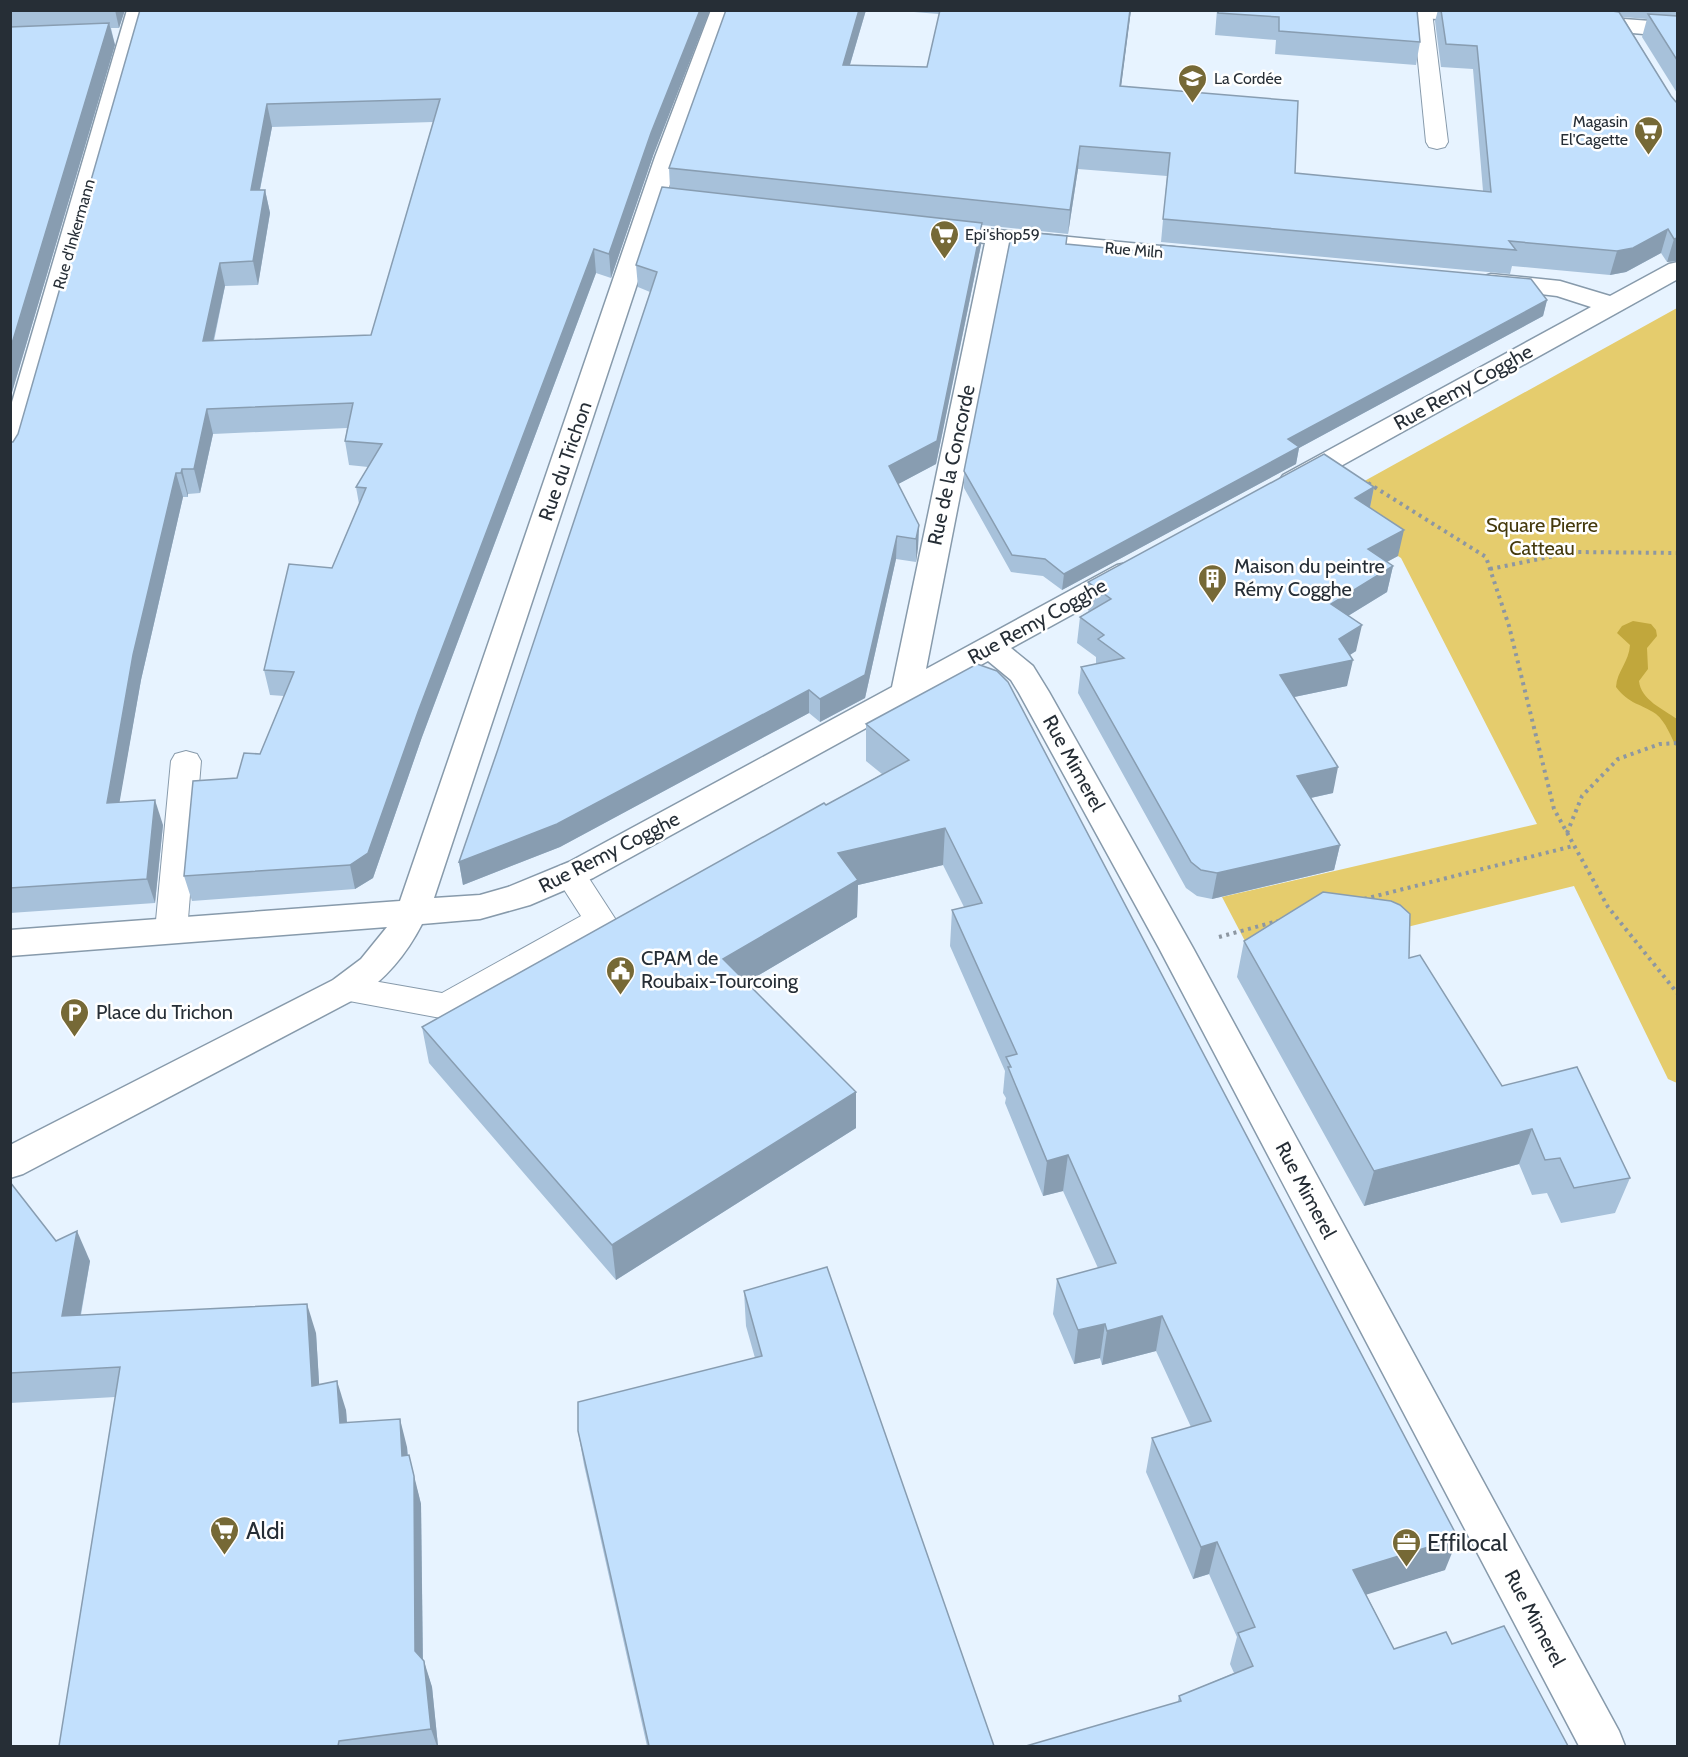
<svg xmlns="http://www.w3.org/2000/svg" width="1688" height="1757" font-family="Cabin,sans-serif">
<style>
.green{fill:#e5cc6d}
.water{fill:#c1a73c}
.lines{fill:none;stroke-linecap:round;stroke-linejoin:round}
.lane-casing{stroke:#879aab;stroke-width:2}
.street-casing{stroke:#879aab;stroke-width:3}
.path{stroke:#8d97a2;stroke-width:4;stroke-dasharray:3 4.5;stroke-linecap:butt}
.lane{fill:#fff;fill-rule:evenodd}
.street{fill:#fff;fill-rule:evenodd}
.wall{fill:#a7c1da;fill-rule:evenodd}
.shaded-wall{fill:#889db1}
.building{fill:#c2e0fd;stroke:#889db1;stroke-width:1.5;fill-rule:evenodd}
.labels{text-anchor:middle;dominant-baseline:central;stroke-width:5;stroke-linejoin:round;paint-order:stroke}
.far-poi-label{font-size:16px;fill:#262e36;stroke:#fff;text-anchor:start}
.far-street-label{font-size:16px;fill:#262e36;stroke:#fff}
.street-label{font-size:20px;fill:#262e36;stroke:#fff}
.park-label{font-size:20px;fill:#453a0d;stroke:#fff}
.poi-label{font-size:20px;fill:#262e36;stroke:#fff;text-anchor:start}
.near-poi-label{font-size:24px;fill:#262e36;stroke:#fff;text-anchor:start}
</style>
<rect width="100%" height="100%" fill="#e7f3ff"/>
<path class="green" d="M 1677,308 L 1677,1083 L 1668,1079 L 1574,886 L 1257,964 L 1222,897 L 1537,824 L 1401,558 L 1349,524 L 1341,494 Z"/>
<path class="water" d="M 1633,621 L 1651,624 L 1656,630 L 1657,636 L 1647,648 L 1648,669 L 1639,681 C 1641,700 1663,709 1677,719 L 1677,748 C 1671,737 1666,722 1656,714 C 1640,703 1630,705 1616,687 C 1617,671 1629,662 1630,645 L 1617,633 L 1622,626 Z"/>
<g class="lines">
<defs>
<g id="lane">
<path d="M 1413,10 L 1432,12 L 1448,142 L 1445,147 L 1437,149 L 1429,147 L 1426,142 Z"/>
<path d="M 186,751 L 197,754 L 201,761 L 187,931 L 182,939 L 171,943 L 160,939 L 155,931 L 171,761 L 175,754 Z"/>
<path d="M 570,863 L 581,866 L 616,920 L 611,928 L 458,1015 L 446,1019 L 333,998 L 329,989 L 333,980 L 345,976 L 442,993 L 581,916 L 554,874 L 559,866 Z"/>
</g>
<g id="street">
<path d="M 127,10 L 149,10 L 24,458 L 20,464 L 10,466 L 10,409 Z"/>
<path d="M 711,10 L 733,10 L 679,157 L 434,898 L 480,895 L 508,887 L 569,862 L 892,687 L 985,243 L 929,236 L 926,231 L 929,226 L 938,224 L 1212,251 L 1215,256 L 1212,261 L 1203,263 L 1009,245 L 926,669 L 1117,565 L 1127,563 L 1137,565 L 1141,572 L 1137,579 L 1011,648 L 1033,666 L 1049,692 L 1193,948 L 1619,1731 L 1625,1746 L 1579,1746 L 1159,948 L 1019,693 L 1011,680 L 988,661 L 593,878 L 530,905 L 480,919 L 422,924 C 406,955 386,979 357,998 L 23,1174 L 10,1178 L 10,1145 L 333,980 L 361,959 L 387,927 L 10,956 L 10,930 L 400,901 L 655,157 Z"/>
<path d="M 1383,10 L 1485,10 L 1492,16 L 1489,21 L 1481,22 L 1393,16 L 1385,15 Z"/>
<path d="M 1583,16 L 1678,23 L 1678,37 L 1575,28 L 1572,23 L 1575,18 Z"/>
<path d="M 1678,262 L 1678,279 L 1303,487 L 1293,490 L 1283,487 L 1279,481 L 1283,475 L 1591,307 L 1557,296 L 1482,287 L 1478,282 L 1482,277 L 1491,274 L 1560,281 L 1610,296 L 1669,264 Z"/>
</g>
</defs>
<use href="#lane" class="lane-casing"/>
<use href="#street" class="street-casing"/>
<g class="path">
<path d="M 1368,483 L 1486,557 L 1509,626 L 1554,809 L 1608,907 L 1678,994"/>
<path d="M 1490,569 L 1574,552 L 1678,553"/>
<path d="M 1567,833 L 1582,796 L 1618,759 L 1660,744 L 1678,743"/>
<path d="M 1364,899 L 1573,846"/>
<path d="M 1219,937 L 1278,921"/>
</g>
<use href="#lane" class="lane"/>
<use href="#street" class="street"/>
</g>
<g class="wall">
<path d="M 10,10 L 125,10 L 119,28 L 111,28 L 115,45 L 10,399 Z"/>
<path d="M 140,10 L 653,156 L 611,278 L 596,273 L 422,737 L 373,878 L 355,889 L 192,901 L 184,876 L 237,778 L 260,754 L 284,696 L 270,695 L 264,670 L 332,568 L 359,504 L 356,487 L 368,467 L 349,465 L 345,441 L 347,428 L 213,434 L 200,493 L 188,494 L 188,497 L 183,497 L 141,680 L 119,802 L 163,825 L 155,903 L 10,913 L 10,442 L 13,442 L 18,434 ZM 433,122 L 371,335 L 214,341 L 225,286 L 258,285 L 270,213 L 265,190 L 260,190 L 272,127 Z"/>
<path d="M 866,10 L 850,65 L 927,67 L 939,14 L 889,10 L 1131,10 L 1121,87 L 1295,173 L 1483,191 L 1473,69 L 1441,67 L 1435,21 L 1438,10 L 1677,10 L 1677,93 L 1642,37 L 1647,19 L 1623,17 L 1671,96 L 1677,261 L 1667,262 L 1661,253 L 1626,272 L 1610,275 L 1512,266 L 1510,274 L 1161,242 L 1167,176 L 1078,169 L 1068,234 L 982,225 L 981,245 L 936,464 L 898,484 L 919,525 L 918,548 L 916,562 L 896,559 L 865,698 L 820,722 L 809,713 L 560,847 L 463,885 L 459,862 L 498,749 L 650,292 L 638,287 L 636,265 L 670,188 L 669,168 Z"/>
<path d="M 1217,10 L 1417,10 L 1420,42 L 1416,65 L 1275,54 L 1276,40 L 1215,35 Z"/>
<path d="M 1067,236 L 1066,244 L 1547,300 L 1543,316 L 1299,448 L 1296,464 L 1062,590 L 1043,576 L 1011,572 L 964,488 L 964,471 Z"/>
<path d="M 1374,487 L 1370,507 L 1398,556 L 1387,562 L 1393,566 L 1387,592 L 1348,616 L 1356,651 L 1350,655 L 1347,686 L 1294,697 L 1333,793 L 1311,798 L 1340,845 L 1334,870 L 1212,899 L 1197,896 L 1186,888 L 1078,693 L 1081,667 L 1096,664 L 1096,657 L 1077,643 L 1080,617 L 1089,611 L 1086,608 L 1088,582 Z"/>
<path d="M 977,664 L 1445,1570 L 1366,1594 L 1394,1649 L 1452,1644 L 1568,1746 L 1178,1701 L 1179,1696 L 1234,1673 L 1230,1664 L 1237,1637 L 1209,1574 L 1193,1579 L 1146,1472 L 1152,1438 L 1191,1427 L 1156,1351 L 1102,1365 L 1100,1358 L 1074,1364 L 1053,1314 L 1057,1279 L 1098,1268 L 1063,1191 L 1043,1196 L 1005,1103 L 1006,1098 L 1003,1093 L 1005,1071 L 950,946 L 952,910 L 964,907 L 943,865 L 858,885 L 857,917 L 747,982 L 856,1092 L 856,1128 L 616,1280 L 429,1063 L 422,1027 L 882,774 L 866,761 L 866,724 Z"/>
<path d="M 1244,941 L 1502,1086 L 1630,1178 L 1615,1213 L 1561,1223 L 1547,1193 L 1532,1195 L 1519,1164 L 1364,1206 L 1237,977 Z"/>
<path d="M 10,1182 L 56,1241 L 90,1261 L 81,1315 L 316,1333 L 319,1384 L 346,1410 L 347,1423 L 407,1447 L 408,1455 L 421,1504 L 423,1660 L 432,1687 L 438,1746 L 59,1746 L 115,1397 L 10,1403 Z"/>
<path d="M 744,1291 L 994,1746 L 647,1746 L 584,1465 L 578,1431 L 755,1358 L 746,1326 Z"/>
</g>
<g class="shaded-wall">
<path d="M 115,10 L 125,10 L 119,28 Z"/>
<path d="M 700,10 L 710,10 L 653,156 L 611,278 L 609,254 L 651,133 Z"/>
<path d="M 859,10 L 866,10 L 843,88 L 843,65 Z"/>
<path d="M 1130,10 L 1131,10 L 1118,110 L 1120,86 Z"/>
<path d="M 109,23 L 115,45 L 10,399 L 10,350 Z"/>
<path d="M 267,104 L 272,127 L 255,214 L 251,190 Z"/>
<path d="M 1080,146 L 1078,169 L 1068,234 L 1070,210 Z"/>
<path d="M 265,190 L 270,213 L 258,285 L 253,261 Z"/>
<path d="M 982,223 L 981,245 L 936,464 L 889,489 L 889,466 Z"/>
<path d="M 1668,229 L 1661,253 L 1626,272 L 1610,275 L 1617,251 Z"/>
<path d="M 1677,238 L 1677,261 L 1667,262 L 1674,239 Z"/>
<path d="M 594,249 L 596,273 L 422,737 L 373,878 L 355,889 L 350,865 L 418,712 Z"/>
<path d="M 220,263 L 225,286 L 208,365 L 203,341 Z"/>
<path d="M 1547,300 L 1543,316 L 1299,448 L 1296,464 L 1062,590 L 1064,574 L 1288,439 Z"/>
<path d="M 207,409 L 213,434 L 200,493 L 194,469 Z"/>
<path d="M 182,469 L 188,494 L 188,497 L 181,473 Z"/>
<path d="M 176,473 L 183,497 L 141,680 L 115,828 L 107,803 L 133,655 Z"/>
<path d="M 1374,487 L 1369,512 L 1355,498 Z"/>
<path d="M 919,525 L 918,548 L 916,562 L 916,539 Z"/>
<path d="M 1404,530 L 1398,556 L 1362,575 L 1368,549 Z"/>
<path d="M 897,536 L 896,559 L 865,698 L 820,722 L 820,699 Z"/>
<path d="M 1393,566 L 1387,592 L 1325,630 L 1331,604 Z"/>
<path d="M 1362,625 L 1356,651 L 1337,663 L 1353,660 L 1347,686 L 1275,701 L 1280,675 Z"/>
<path d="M 809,690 L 809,713 L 560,847 L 463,885 L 459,862 Z"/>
<path d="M 1338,767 L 1333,793 L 1292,802 L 1297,776 Z"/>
<path d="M 155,800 L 163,825 L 155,903 L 147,879 Z"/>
<path d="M 945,828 L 943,865 L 858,885 L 857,917 L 725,995 L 723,959 L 838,853 Z"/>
<path d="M 1340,845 L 1334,870 L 1212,899 L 1217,873 Z"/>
<path d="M 856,1092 L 856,1128 L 616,1280 L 612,1245 Z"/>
<path d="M 1532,1129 L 1519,1164 L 1364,1206 L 1374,1171 Z"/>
<path d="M 1068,1155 L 1063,1191 L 1043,1196 L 1047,1161 Z"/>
<path d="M 77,1231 L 90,1261 L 75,1345 L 62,1316 Z"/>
<path d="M 307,1304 L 316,1333 L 321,1414 L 312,1386 Z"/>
<path d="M 1162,1316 L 1156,1351 L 1102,1365 L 1107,1331 Z"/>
<path d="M 1105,1324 L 1100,1358 L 1074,1364 L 1078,1330 Z"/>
<path d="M 337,1381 L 346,1410 L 349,1452 L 340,1423 Z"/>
<path d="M 400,1419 L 407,1447 L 409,1484 L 402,1456 Z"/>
<path d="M 409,1455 L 421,1504 L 423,1678 L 415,1651 Z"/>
<path d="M 1458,1538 L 1445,1570 L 1343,1602 L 1353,1570 Z"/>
<path d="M 1217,1542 L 1209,1574 L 1193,1579 L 1201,1547 Z"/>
<path d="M 424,1661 L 432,1687 L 438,1746 L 437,1746 L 431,1729 Z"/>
</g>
<g class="building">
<path d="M 140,10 L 700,10 L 651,133 L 609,254 L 594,249 L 418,712 L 368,853 L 350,865 L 184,876 L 193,781 L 237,778 L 244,753 L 260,754 L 294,672 L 264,670 L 289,564 L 332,568 L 366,488 L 356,487 L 382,444 L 345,441 L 353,403 L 207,409 L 194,469 L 182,469 L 181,473 L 176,473 L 133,655 L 107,803 L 155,800 L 147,879 L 10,888 L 10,442 L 13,442 L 18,434 ZM 440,99 L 371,335 L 203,341 L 220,263 L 253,261 L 265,190 L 251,190 L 267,104 Z"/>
<path d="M 726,10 L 859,10 L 843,65 L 927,67 L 940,10 L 1130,10 L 1120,86 L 1298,101 L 1295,173 L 1491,192 L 1477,46 L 1446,44 L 1441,10 L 1605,10 L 1619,12 L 1671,96 L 1676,102 L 1677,102 L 1677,238 L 1674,239 L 1668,229 L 1633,248 L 1617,251 L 1509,241 L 1516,250 L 1163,219 L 1170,153 L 1080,146 L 1070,210 L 669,168 Z"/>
<path d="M 1218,10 L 1417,10 L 1420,42 L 1279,31 L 1279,17 L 1218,13 Z"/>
<path d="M 1648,14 L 1677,16 L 1677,60 Z"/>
<path d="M 109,23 L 10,350 L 10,27 Z"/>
<path d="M 662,187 L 982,223 L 937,441 L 889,466 L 919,525 L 916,539 L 897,536 L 865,675 L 820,699 L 809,690 L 557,824 L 459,862 L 498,749 L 657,272 L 636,265 Z"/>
<path d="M 1012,231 L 1067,236 L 1066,244 L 1160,253 L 1161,245 L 1531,279 L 1547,300 L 1288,439 L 1299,447 L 1064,574 L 1045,559 L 1012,555 L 964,471 Z"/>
<path d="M 1324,454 L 1374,487 L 1355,498 L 1404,530 L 1368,549 L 1393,566 L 1331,604 L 1362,625 L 1339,639 L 1353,660 L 1280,675 L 1338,767 L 1297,776 L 1340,845 L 1217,873 L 1201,870 L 1191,862 L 1081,667 L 1124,658 L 1098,639 L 1104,635 L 1080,617 L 1111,599 L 1088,582 Z"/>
<path d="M 977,664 L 997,671 L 1008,682 L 1458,1538 L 1353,1570 L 1394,1649 L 1446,1632 L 1452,1644 L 1504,1626 L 1568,1746 L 1026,1746 L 1181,1701 L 1179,1696 L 1253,1666 L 1238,1633 L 1255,1627 L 1217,1542 L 1201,1547 L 1152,1438 L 1211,1421 L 1162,1316 L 1107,1331 L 1105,1324 L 1078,1330 L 1057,1279 L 1116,1263 L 1068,1155 L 1047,1161 L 1008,1067 L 1011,1067 L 1006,1057 L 1017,1054 L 952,910 L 982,903 L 945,828 L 838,853 L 858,880 L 723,959 L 856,1092 L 612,1245 L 422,1027 L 824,803 L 826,805 L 909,760 L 866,724 Z"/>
<path d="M 1323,892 L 1391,901 L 1400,905 L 1410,914 L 1409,958 L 1420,955 L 1502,1086 L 1577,1067 L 1630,1178 L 1574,1188 L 1560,1158 L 1545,1160 L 1532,1129 L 1374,1171 L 1244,941 Z"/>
<path d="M 10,1182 L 56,1241 L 77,1231 L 62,1316 L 307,1304 L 312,1386 L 337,1381 L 340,1423 L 400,1419 L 402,1456 L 409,1455 L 414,1476 L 415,1651 L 424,1661 L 431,1729 L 339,1741 L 338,1746 L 59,1746 L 120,1367 L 10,1373 Z"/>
<path d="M 827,1267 L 994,1746 L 649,1746 L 578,1431 L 578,1402 L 762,1356 L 744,1291 Z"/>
</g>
<defs>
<symbol id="school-pin" viewBox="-11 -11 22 30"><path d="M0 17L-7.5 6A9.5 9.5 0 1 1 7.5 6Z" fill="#766936" stroke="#fff"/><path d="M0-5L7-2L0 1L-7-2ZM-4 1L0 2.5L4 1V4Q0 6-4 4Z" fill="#fff"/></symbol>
<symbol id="supermarket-pin" viewBox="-11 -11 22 30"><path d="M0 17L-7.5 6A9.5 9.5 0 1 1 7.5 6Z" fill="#766936" stroke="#fff"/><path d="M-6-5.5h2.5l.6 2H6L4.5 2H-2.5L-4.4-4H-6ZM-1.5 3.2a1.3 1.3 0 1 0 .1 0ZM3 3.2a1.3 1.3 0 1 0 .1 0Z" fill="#fff"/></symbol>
<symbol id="building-pin" viewBox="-11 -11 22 30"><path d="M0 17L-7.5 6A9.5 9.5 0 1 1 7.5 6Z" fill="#766936" stroke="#fff"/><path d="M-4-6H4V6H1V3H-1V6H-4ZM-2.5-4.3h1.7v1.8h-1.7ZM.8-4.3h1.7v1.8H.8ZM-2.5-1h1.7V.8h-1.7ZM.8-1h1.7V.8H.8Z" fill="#fff"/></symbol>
<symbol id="civic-pin" viewBox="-11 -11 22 30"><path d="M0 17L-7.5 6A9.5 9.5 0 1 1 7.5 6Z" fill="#766936" stroke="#fff"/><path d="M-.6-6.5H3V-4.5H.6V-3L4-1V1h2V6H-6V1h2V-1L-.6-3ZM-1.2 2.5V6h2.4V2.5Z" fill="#fff"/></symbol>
<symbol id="parking-pin" viewBox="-11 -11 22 30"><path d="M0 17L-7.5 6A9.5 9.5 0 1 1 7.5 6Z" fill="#766936" stroke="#fff"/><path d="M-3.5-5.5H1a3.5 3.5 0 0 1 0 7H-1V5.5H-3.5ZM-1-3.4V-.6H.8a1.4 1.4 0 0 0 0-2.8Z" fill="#fff"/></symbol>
<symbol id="office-pin" viewBox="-11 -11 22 30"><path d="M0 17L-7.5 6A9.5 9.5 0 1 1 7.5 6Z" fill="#766936" stroke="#fff"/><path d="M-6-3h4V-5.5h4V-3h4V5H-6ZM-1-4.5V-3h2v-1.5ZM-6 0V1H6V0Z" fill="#fff"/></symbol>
</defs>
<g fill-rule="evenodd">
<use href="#school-pin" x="1176" y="62" width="33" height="45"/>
<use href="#supermarket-pin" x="1632" y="114" width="33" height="45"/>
<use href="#supermarket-pin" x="928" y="218" width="33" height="45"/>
<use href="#building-pin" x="1196" y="562" width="33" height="45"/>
<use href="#civic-pin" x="604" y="954" width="33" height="45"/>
<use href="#parking-pin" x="58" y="996" width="33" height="45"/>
<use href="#supermarket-pin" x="208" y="1514" width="33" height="45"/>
<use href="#office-pin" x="1390" y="1526" width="33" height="45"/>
</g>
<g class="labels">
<g class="far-poi-label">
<text x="1214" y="78">La Cordée</text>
<text x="1628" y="121" text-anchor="end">Magasin<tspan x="1628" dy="18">El'Cagette</tspan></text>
<text x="965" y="234">Epi'shop59</text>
</g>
<g class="far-street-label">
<text transform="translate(74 234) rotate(-74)">Rue d'Inkermann</text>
<text transform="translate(1134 250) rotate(5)">Rue Miln</text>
</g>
<g class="street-label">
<text transform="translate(1463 387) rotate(-29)">Rue Remy Cogghe</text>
<text transform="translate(565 461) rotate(-71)">Rue du Trichon</text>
<text transform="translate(951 465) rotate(-78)">Rue de la Concorde</text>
<text transform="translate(1037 621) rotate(-29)">Rue Remy Cogghe</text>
<text transform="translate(1074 763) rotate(61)">Rue Mimerel</text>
<text transform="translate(609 852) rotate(-27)">Rue Remy Cogghe</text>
<text transform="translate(1306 1190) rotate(62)">Rue Mimerel</text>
<text transform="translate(1535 1618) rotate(62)">Rue Mimerel</text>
</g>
<g class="park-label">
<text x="1542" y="525">Square Pierre<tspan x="1542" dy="23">Catteau</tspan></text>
</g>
<g class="poi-label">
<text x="1234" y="566">Maison du peintre<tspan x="1234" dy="23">Rémy Cogghe</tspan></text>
<text x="641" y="958">CPAM de<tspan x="641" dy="23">Roubaix-Tourcoing</tspan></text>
<text x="96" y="1012">Place du Trichon</text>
</g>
<g class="near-poi-label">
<text x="246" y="1530">Aldi</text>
<text x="1427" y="1542">Effilocal</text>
</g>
</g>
<rect width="1688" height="1757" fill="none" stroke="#262e36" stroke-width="24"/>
</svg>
